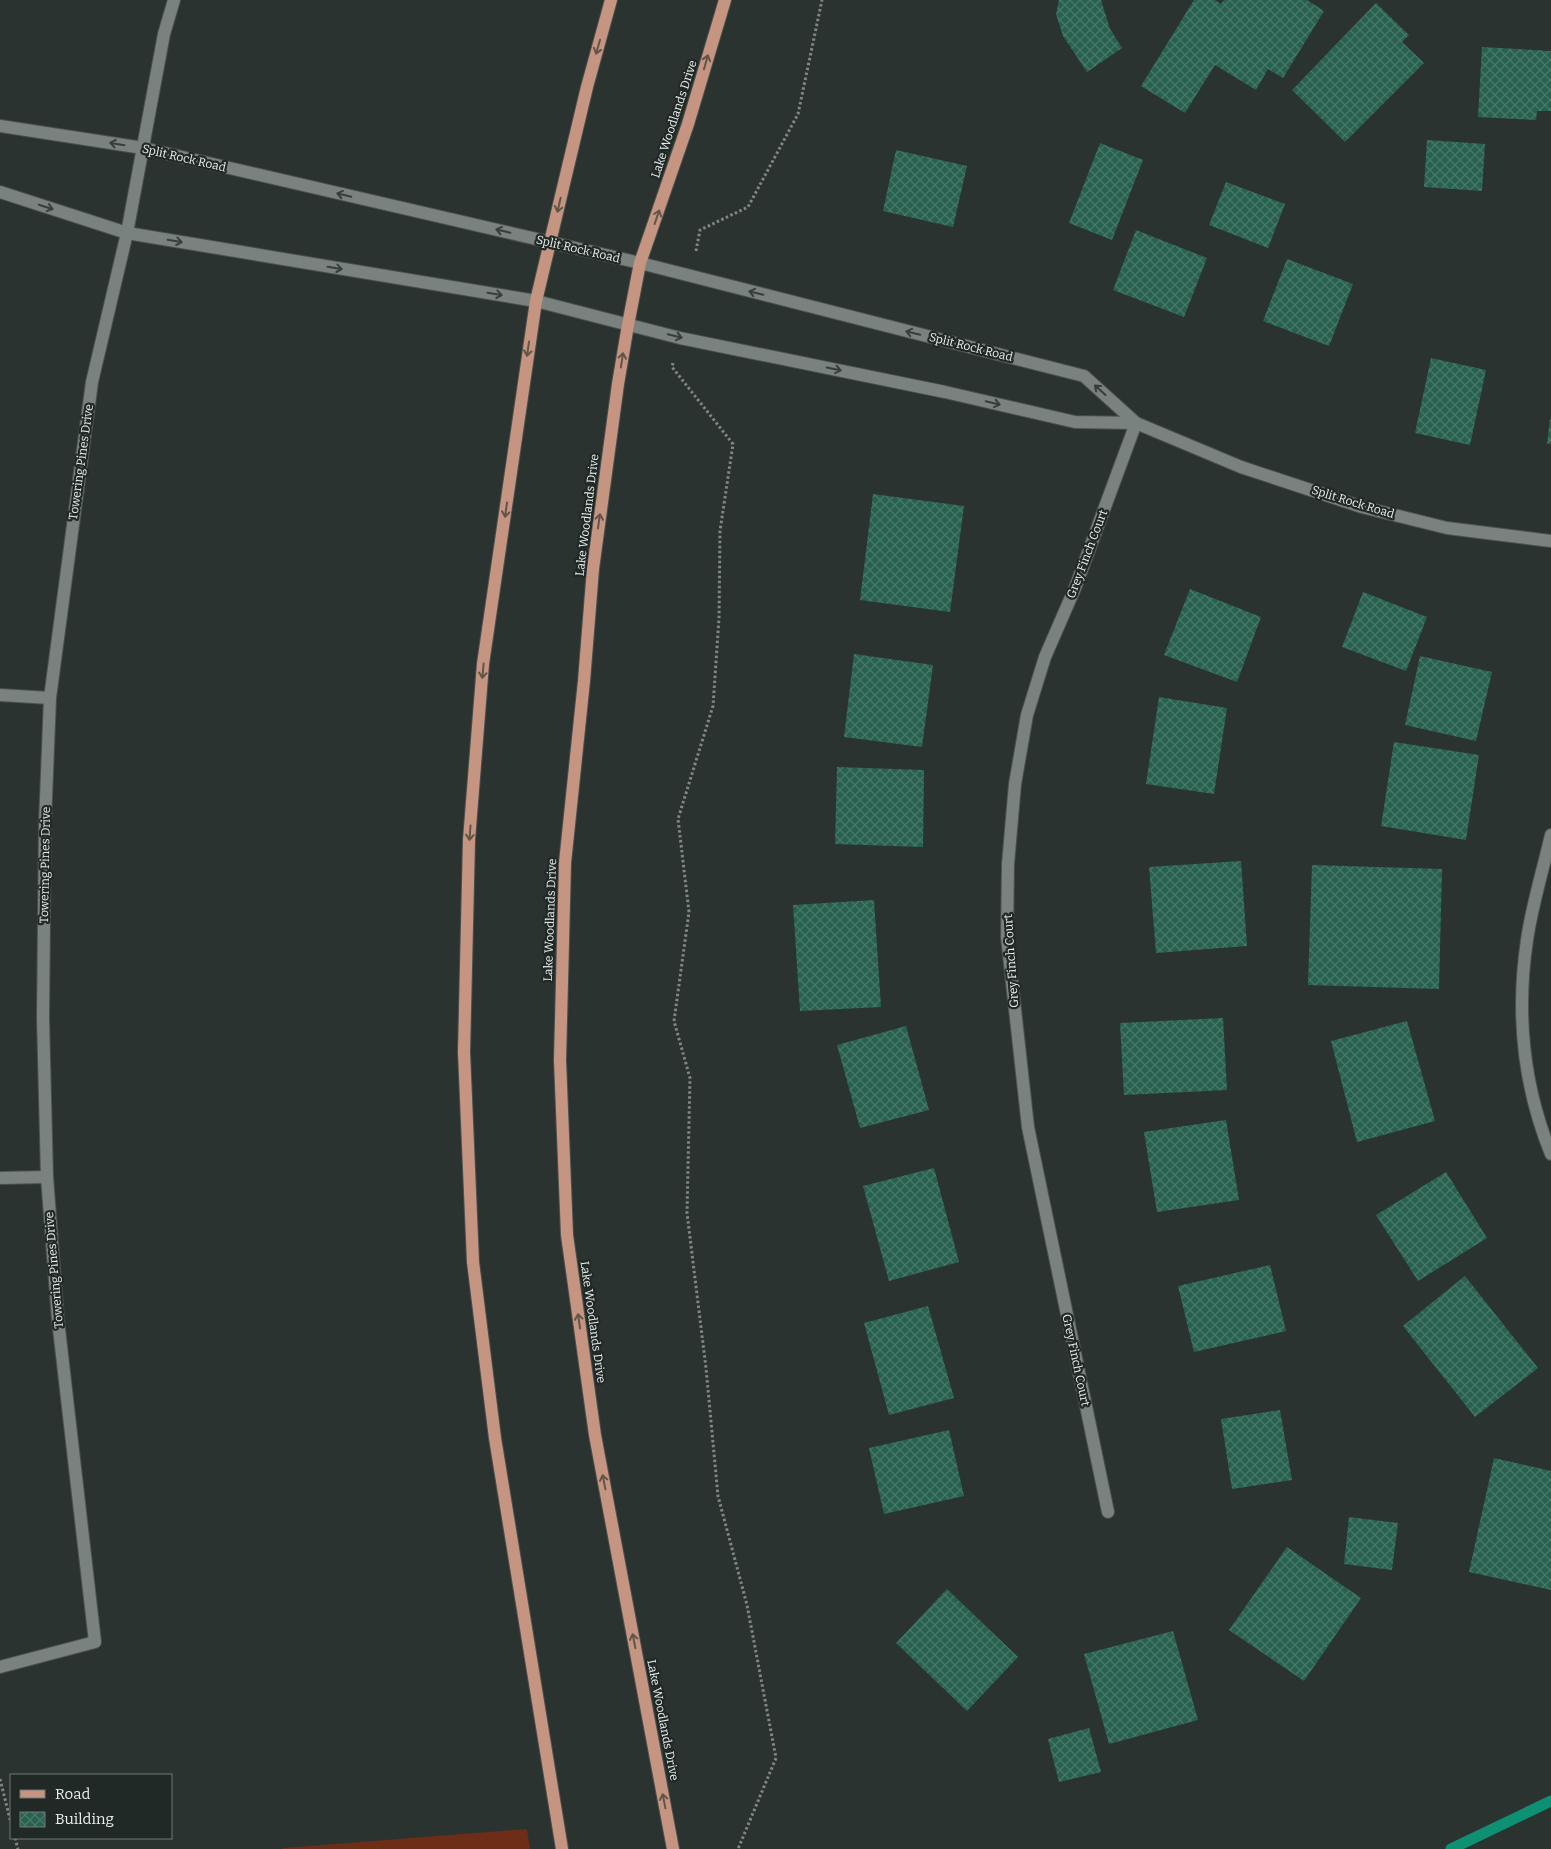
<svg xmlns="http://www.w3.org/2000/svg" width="1551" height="1849" font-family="Bitter,serif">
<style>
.park{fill:#6d2d16}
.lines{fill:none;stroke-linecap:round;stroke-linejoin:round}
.stream{stroke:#0e9072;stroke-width:11}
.building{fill:url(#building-cross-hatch)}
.minor-casing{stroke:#4b514f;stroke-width:14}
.major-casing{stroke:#4b514f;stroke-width:14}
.path{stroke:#808784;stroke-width:3;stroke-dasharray:2.5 2.5;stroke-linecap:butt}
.minor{stroke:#79827e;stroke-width:12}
.major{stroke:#c69581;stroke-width:12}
.oneway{stroke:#63544a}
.oneway2{stroke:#373f3c}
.labels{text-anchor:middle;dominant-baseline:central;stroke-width:4.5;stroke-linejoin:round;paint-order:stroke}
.street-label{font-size:12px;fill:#eaefed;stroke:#212926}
</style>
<defs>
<pattern id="building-cross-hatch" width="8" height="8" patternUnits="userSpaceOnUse" patternTransform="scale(1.25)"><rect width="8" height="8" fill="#286150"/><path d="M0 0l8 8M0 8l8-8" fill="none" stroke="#47786a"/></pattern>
</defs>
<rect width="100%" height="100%" fill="#2b3330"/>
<path class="park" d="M 527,1829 L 530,1849 L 281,1849 L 284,1848 Z"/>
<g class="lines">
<path class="stream" d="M 1451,1849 L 1551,1801"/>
</g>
<g class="building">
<path d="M 1059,0 L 1101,0 L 1110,29 L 1122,48 L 1087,72 L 1063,36 L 1056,14 Z"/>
<path d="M 1194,0 L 1215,0 L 1221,4 L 1224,0 L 1307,0 L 1324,11 L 1283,78 L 1268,69 L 1256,90 L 1215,65 L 1185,113 L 1141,86 Z"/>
<path d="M 1376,3 L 1409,35 L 1402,42 L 1424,63 L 1345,142 L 1292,90 Z"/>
<path d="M 1482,47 L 1551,51 L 1551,111 L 1537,111 L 1536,120 L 1478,117 Z"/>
<path d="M 1427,140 L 1485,144 L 1482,191 L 1424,187 Z"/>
<path d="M 1100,143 L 1143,160 L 1112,240 L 1069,223 Z"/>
<path d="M 896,150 L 967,166 L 953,227 L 883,211 Z"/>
<path d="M 1226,182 L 1285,204 L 1268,248 L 1209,225 Z"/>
<path d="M 1136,230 L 1207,258 L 1184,317 L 1113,290 Z"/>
<path d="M 1287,259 L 1353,284 L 1329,346 L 1263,321 Z"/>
<path d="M 1431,358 L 1486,370 L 1470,445 L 1415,433 Z"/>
<path d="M 1550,419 L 1551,420 L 1551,444 L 1547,444 Z"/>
<path d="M 873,494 L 964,506 L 950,612 L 860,600 Z"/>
<path d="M 1190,589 L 1261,617 L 1237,682 L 1164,655 Z"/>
<path d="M 1363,592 L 1427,617 L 1406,671 L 1342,647 Z"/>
<path d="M 854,654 L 933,665 L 922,747 L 844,737 Z"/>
<path d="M 1420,656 L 1492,672 L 1476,741 L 1405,725 Z"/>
<path d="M 1159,697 L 1227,708 L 1214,794 L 1146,784 Z"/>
<path d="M 1394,742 L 1479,755 L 1466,840 L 1381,826 Z"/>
<path d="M 837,767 L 924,770 L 923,847 L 835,844 Z"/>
<path d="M 1241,861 L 1247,946 L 1156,953 L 1149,867 Z"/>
<path d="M 1312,865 L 1442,869 L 1439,989 L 1308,985 Z"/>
<path d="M 874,900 L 881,1007 L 800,1011 L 793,905 Z"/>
<path d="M 1223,1018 L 1227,1090 L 1124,1095 L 1120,1023 Z"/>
<path d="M 1407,1021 L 1435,1121 L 1357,1142 L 1331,1041 Z"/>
<path d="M 906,1026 L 929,1110 L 860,1128 L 837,1045 Z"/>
<path d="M 1226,1120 L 1239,1200 L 1157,1212 L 1144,1132 Z"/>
<path d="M 934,1168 L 959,1262 L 889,1281 L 863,1186 Z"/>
<path d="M 1446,1172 L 1487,1238 L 1418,1281 L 1376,1215 Z"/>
<path d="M 1270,1265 L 1286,1331 L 1194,1352 L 1178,1286 Z"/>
<path d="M 1465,1276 L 1538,1368 L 1475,1417 L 1403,1326 Z"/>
<path d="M 928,1306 L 954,1398 L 889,1415 L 864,1323 Z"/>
<path d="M 1280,1410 L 1292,1480 L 1232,1489 L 1221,1419 Z"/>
<path d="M 949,1430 L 964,1496 L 884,1514 L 869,1448 Z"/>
<path d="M 1494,1458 L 1551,1471 L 1551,1590 L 1469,1572 Z"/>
<path d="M 1349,1517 L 1398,1523 L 1392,1570 L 1344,1564 Z"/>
<path d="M 1287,1547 L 1361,1598 L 1304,1681 L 1229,1630 Z"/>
<path d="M 947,1589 L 1018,1657 L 967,1711 L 896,1643 Z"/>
<path d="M 1173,1631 L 1198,1720 L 1109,1744 L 1084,1654 Z"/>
<path d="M 1089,1728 L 1101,1772 L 1059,1782 L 1048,1739 Z"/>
</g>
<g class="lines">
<defs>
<g id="minor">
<path d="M 0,126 L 143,148 L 640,263 L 1084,376 L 1136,423 L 1241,467 L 1362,507 L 1447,528 L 1551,541"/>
<path d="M 0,192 L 127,233 L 536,301 L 680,338 L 945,392 L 1075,422 L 1136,423"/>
<path d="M 0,695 L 50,698"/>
<path d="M 1551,835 C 1543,870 1532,905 1527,940 C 1516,1013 1523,1085 1551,1154"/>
<path d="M 0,1178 L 47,1177"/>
<path d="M 1108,1512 L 1028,1127 L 1007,937 L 1008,864 L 1015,784 L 1027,715 L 1045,657 L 1075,588 L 1136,423"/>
<path d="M 0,1667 L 95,1642 L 58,1320 L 47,1177 L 43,1018 L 45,823 L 50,698 L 92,382 L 127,233 L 164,34 L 174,0"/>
</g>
<g id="major">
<path d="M 562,1849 L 495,1438 L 473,1262 L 464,1052 L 469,840 L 483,664 L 536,301 L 587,87 L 611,0"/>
<path d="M 673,1849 L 595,1435 L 567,1235 L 560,1060 L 565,863 L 584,681 L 593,569 L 618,384 L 628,325 L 640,263 L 688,124 L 725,0"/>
</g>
</defs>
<use href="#minor" class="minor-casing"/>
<use href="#major" class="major-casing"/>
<g class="path">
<path d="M 696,251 L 700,230 L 748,207 L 798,114 L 822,0"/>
<path d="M 673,363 L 672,367 L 733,444 L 720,531 L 719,618 L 713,706 L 678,819 L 689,912 L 674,1021 L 690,1078 L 687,1213 L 706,1368 L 718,1496 L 747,1605 L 776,1758 L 738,1849"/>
<path d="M 0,1779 L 11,1823"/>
<path d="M 15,1838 L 18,1849"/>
</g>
<use href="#minor" class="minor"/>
<use href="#major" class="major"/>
</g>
<defs><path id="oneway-shaft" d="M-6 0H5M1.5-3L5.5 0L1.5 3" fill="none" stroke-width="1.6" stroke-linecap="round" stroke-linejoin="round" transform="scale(1.25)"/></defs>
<g class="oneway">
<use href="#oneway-shaft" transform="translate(598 47) rotate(106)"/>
<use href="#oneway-shaft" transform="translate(706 62) rotate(-74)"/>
<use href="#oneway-shaft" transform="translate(559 205) rotate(103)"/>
<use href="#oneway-shaft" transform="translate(657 217) rotate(-71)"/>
<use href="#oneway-shaft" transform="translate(528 349) rotate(98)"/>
<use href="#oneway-shaft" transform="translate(622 360) rotate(-81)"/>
<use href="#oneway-shaft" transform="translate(506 510) rotate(98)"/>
<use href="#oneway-shaft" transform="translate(599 521) rotate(-82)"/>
<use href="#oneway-shaft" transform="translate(483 671) rotate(95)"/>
<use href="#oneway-shaft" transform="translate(470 833) rotate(94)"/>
<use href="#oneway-shaft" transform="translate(579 1321) rotate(-98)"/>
<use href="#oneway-shaft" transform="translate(604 1482) rotate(-101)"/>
<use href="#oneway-shaft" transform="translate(634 1641) rotate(-101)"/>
<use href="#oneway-shaft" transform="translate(664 1801) rotate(-101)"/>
</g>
<g class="oneway2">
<use href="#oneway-shaft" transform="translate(117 144) rotate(-171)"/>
<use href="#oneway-shaft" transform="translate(344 195) rotate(-167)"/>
<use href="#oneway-shaft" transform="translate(46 207) rotate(18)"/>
<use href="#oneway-shaft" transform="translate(503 231) rotate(-167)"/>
<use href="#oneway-shaft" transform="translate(175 241) rotate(9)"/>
<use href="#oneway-shaft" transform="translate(335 268) rotate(9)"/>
<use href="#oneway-shaft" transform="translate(756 293) rotate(-166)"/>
<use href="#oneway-shaft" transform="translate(495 294) rotate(9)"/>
<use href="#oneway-shaft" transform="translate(913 333) rotate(-166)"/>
<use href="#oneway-shaft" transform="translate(675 336) rotate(13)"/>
<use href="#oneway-shaft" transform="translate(834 369) rotate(12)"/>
<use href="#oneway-shaft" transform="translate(1100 390) rotate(-138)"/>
<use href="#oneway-shaft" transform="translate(993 403) rotate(13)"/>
</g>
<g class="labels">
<g class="street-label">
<text transform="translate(674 119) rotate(-72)">Lake Woodlands Drive</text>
<text transform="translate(184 158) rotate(13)">Split Rock Road</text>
<text transform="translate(578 249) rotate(13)">Split Rock Road</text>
<text transform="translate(971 347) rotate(14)">Split Rock Road</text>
<text transform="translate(81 462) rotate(-82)">Towering Pines Drive</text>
<text transform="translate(1353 502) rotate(17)">Split Rock Road</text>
<text transform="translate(587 515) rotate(-83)">Lake Woodlands Drive</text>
<text transform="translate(1087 554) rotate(-69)">Grey Finch Court</text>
<text transform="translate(45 865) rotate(-89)">Towering Pines Drive</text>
<text transform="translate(550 920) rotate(-88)">Lake Woodlands Drive</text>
<text transform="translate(1011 961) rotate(-94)">Grey Finch Court</text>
<text transform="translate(54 1270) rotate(-95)">Towering Pines Drive</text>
<text transform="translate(593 1322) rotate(82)">Lake Woodlands Drive</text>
<text transform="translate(1076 1360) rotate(78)">Grey Finch Court</text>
<text transform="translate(663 1720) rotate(79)">Lake Woodlands Drive</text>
</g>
</g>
<rect x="10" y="1774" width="162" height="65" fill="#212926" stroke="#717876"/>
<rect x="20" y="1790" width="25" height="8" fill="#c69581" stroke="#717876"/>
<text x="55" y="1799" font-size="15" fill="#eaefed">Road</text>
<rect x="20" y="1812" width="25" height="15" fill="url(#building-cross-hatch)" stroke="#717876"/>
<text x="55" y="1824" font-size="15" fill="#eaefed">Building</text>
</svg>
